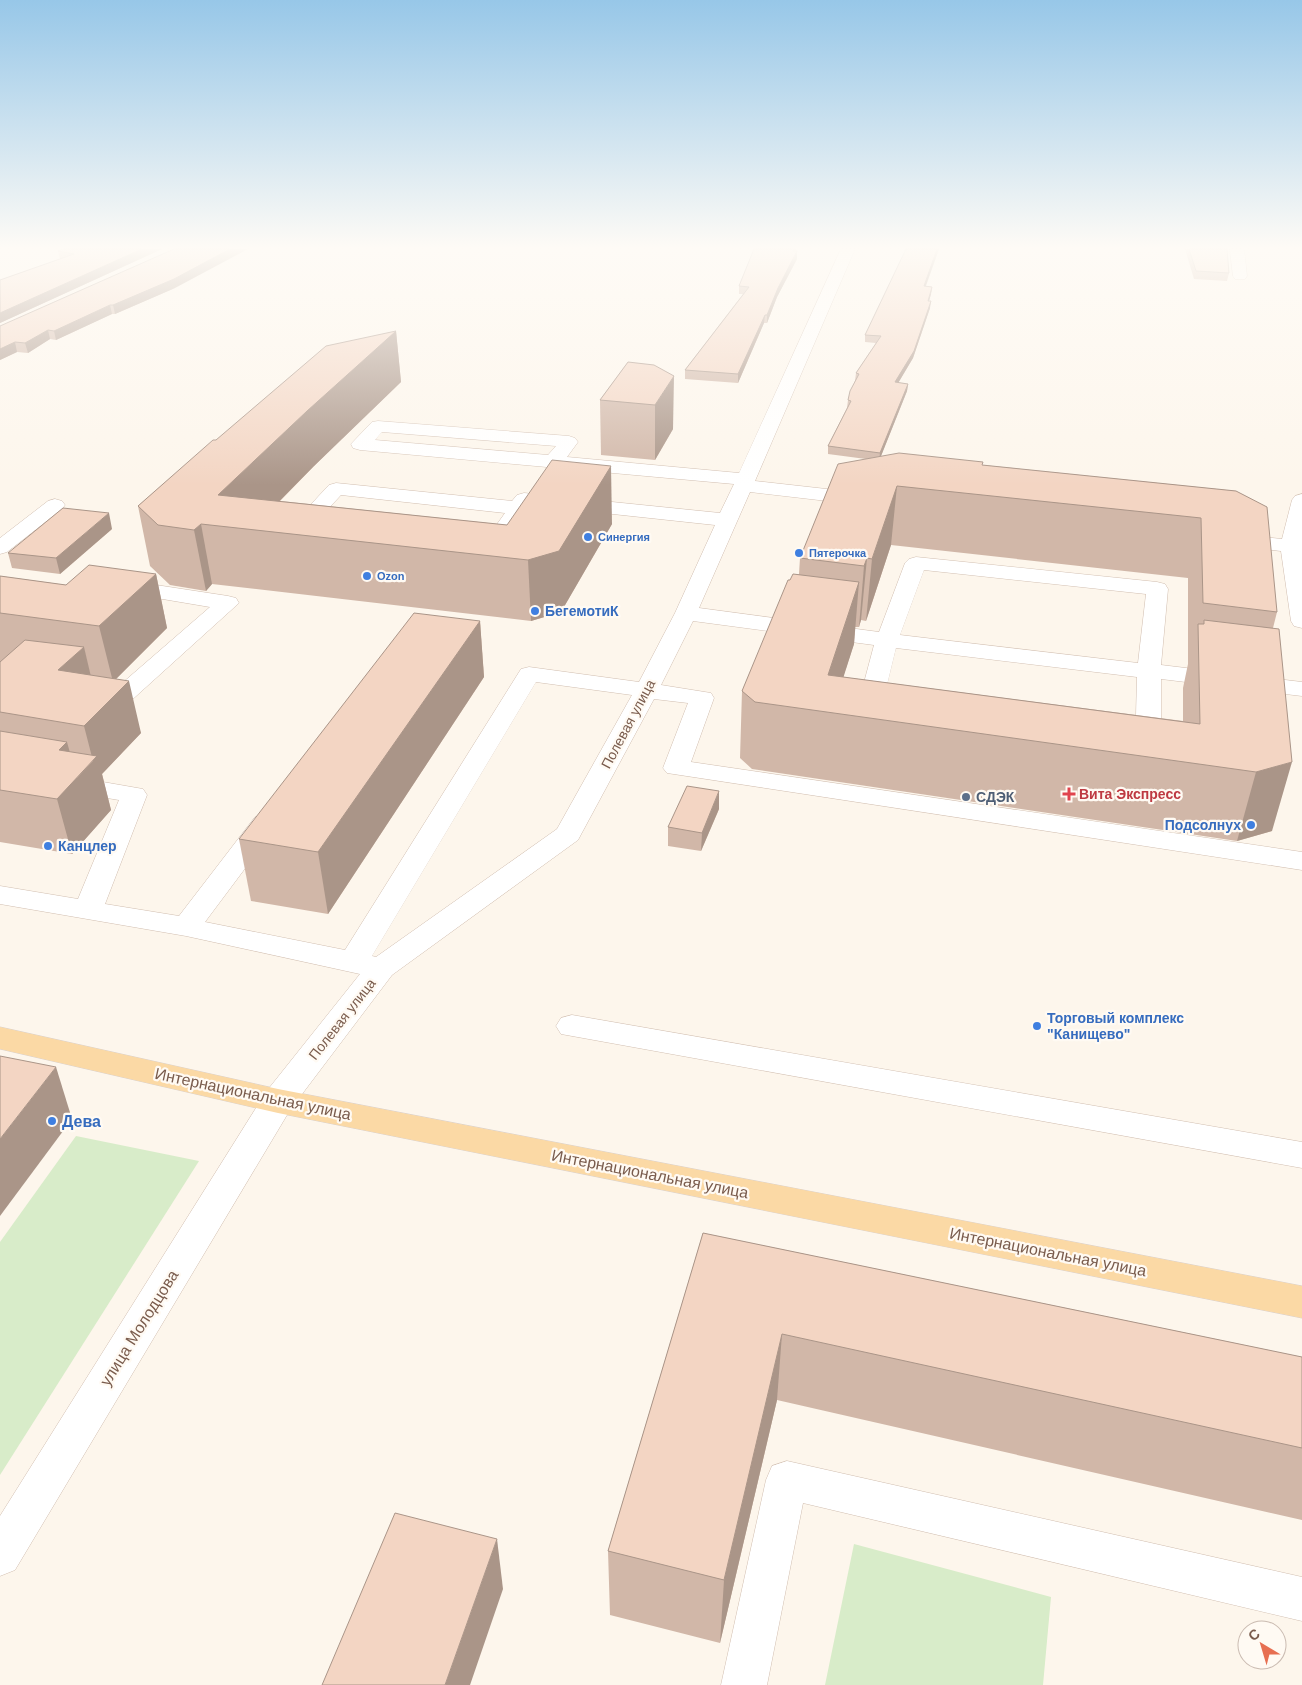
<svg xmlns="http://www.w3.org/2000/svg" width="1302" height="1685" font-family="Arial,sans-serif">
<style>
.green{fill:#d8ecc9}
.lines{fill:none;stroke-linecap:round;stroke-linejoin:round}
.minor-casing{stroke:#d1beb0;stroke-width:1}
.major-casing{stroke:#dad1cd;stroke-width:1}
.minor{fill:#fff;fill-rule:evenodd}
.major{fill:#fbd9a5;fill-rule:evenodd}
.wall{fill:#d1b7a8;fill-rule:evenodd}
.shaded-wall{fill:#aa9588}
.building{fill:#f3d5c3;stroke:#aa9588}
.shop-dot{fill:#3f7fe0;stroke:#fffaf3;stroke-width:2}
.health-dot{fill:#e0444e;stroke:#fffaf3;stroke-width:2}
.service-dot{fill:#5c6f8a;stroke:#fffaf3;stroke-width:2}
.labels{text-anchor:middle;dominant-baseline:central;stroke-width:4.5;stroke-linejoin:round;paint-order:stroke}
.far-shop-label{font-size:11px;font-weight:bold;fill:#366cbe;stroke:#fffaf3;text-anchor:start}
.shop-label{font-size:14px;font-weight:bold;fill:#366cbe;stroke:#fffaf3;text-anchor:start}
.street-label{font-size:14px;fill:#7a5c4d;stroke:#fffaf3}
.health-label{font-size:14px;font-weight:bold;fill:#be3a42;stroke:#fffaf3;text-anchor:start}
.service-label{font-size:14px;font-weight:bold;fill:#4e5e75;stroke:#fffaf3;text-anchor:start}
.near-street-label{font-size:16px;fill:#7a5c4d;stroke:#fffaf3}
.near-shop-label{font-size:16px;font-weight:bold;fill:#366cbe;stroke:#fffaf3;text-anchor:start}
</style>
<rect width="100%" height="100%" fill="#fdf6ec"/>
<g class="green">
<path d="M 76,1136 L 199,1161 L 0,1475 L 0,1242 Z"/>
<path d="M 854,1544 L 1051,1597 L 1043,1685 L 825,1685 Z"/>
</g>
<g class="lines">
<defs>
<g id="minor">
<path d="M 841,249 L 855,249 L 755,481 L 862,493 L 869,495 L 872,499 L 869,503 L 862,505 L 750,492 L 699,608 L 879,632 L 905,563 L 909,559 L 916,557 L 1157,582 L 1165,584 L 1168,589 L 1161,665 L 1302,682 L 1302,696 L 1161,679 L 1161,764 L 1157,769 L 1148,772 L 856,729 L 853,724 L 874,645 L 693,621 L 661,685 L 711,693 L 714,698 L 691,762 L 1302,852 L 1302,870 L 667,773 L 663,768 L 688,703 L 654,699 L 578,840 L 392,975 L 290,1110 L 15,1570 L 0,1576 L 0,1516 L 266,1092 L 360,974 L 186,936 L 0,904 L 0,886 L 78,899 L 119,800 L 0,780 L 0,764 L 143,789 L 147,795 L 105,904 L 179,916 L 255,817 L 265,815 L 275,817 L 279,823 L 205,922 L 345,950 L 521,669 L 529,667 L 639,682 L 675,613 L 715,525 L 529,505 L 492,559 L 485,561 L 478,559 L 475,555 L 505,513 L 341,495 L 302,537 L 295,539 L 288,537 L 285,533 L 288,529 L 329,485 L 336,483 L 512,501 L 517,495 L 524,493 L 720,513 L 734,484 L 360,450 L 353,448 L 351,444 L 372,422 L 378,421 L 569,436 L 575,438 L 578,442 L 567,457 L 739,473 ZM 382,432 L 556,446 L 548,455 L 375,440 ZM 924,570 L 1146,594 L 1138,663 L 900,635 ZM 896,648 L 1137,677 L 1135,755 L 879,718 ZM 536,682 L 632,695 L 557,829 L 376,957 L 372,956 Z"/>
<path d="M 1230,249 L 1244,249 L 1247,276 L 1245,279 L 1235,279 L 1233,276 Z"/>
<path d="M 1302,494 L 1302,628 L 1294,626 L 1291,621 L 1281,551 L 1233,546 L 1226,544 L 1223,540 L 1226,536 L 1233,534 L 1282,539 L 1292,500 L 1295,496 Z"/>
<path d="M 55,499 L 62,501 L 65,505 L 62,509 L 7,552 L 0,554 L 0,538 L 48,501 Z"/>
<path d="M 123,580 L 228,596 L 236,598 L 239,603 L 134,698 L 125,700 L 87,694 L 83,689 L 87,684 L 95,682 L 120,685 L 210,607 L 115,591 L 112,586 L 115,581 Z"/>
<path d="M 572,1015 L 1302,1142 L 1302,1168 L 561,1034 L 556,1026 L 561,1018 Z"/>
<path d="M 787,1461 L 1302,1577 L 1302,1621 L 803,1503 L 767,1685 L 721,1685 L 766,1480 L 772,1466 Z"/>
</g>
<path id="major" d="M 0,1027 L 278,1089 L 1302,1286 L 1302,1318 L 278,1113 L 0,1049 Z"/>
</defs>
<use href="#minor" class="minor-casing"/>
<use href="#major" class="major-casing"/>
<use href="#minor" class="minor"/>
<use href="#major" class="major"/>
</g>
<g class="wall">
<path d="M 162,249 L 0,323 L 0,280 L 60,259 L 58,251 Z"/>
<path d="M 754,249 L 797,249 L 796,251 L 797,251 L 797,259 L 777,297 L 767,323 L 764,323 L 738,383 L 685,379 L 685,370 L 743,294 L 739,294 L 739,286 Z"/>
<path d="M 939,249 L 926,286 L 932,287 L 931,294 L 929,301 L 930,308 L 913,358 L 898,383 L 908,384 L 907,391 L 881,456 L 983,465 L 1236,491 L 1277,612 L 1273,628 L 1272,831 L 1237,841 L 752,769 L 740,758 L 742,691 L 790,580 L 799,574 L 800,558 L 866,459 L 828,454 L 828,446 L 847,408 L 848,400 L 855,381 L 856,373 L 876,343 L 865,342 L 865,335 ZM 891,545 L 1188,578 L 1188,664 L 1183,688 L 1183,721 L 843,677 L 854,644 L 855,627 L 859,627 L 861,620 L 866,621 Z"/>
<path d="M 1185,249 L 1227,249 L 1229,273 L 1227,281 L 1194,279 Z"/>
<path d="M 175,288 L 115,314 L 112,314 L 56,340 L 50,339 L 28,353 L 17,352 L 0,360 L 0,326 Z"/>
<path d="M 396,331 L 401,382 L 314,466 L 280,501 L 507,525 L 612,524 L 561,612 L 531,621 L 212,584 L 206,591 L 170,585 L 150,566 L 138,506 L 216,440 Z"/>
<path d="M 628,362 L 673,429 L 655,460 L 601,455 L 600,400 Z"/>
<path d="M 112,529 L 60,574 L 12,568 L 8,553 Z"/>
<path d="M 156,574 L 167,628 L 116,679 L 141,733 L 102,774 L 111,810 L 72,854 L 0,842 L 0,576 L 66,585 Z"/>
<path d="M 480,621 L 484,677 L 328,914 L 251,901 L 239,839 Z"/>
<path d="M 719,809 L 701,851 L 668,846 L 668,827 Z"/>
<path d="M 703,1233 L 1302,1357 L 1302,1520 L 777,1400 L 720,1643 L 610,1615 L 608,1551 Z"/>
</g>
<g class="shaded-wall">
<path d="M 142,249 L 162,249 L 0,323 L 0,313 Z"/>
<path d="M 230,249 L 248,249 L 175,288 L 115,314 L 113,305 Z"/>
<path d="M 937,249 L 939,249 L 923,293 L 924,286 Z"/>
<path d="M 797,251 L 797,259 L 777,297 L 767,323 L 767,315 L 778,288 Z"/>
<path d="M 932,287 L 931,294 L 927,308 L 928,301 Z"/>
<path d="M 931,301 L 930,308 L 913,358 L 894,390 L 895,382 Z"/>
<path d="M 110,305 L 112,314 L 56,340 L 54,331 Z"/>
<path d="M 765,315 L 764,323 L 738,383 L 738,374 Z"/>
<path d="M 48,330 L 50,339 L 28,353 L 25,343 Z"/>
<path d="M 396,331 L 401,382 L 314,466 L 252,529 L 218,495 L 307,411 Z"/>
<path d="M 15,342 L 17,352 L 0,360 L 0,349 Z"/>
<path d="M 674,376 L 673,429 L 655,460 L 655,405 Z"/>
<path d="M 908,384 L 907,391 L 879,461 L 880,453 Z"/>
<path d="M 611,466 L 612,524 L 561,612 L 531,621 L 528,560 Z"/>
<path d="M 897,486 L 891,545 L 866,621 L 872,559 Z"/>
<path d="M 109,513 L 112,529 L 60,574 L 56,558 Z"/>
<path d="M 201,524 L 212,584 L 206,591 L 194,530 Z"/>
<path d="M 867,558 L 861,620 L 859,627 L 864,566 Z"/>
<path d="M 156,574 L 167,628 L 113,682 L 99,626 Z"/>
<path d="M 859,582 L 854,644 L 832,713 L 828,675 Z"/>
<path d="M 480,621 L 484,677 L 328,914 L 318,852 Z"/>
<path d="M 84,647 L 96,698 L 58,670 Z"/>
<path d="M 129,681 L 141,733 L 102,774 L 111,810 L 72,854 L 57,799 L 59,750 L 67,742 L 77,778 L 93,761 L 84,726 Z"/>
<path d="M 1292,762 L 1272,831 L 1237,841 L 1256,772 Z"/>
<path d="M 719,791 L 719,809 L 701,851 L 702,833 Z"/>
<path d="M 56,1067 L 72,1119 L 0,1216 L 0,1139 Z"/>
<path d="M 782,1334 L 777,1400 L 720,1643 L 724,1580 Z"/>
<path d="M 497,1539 L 503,1589 L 470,1685 L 445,1685 Z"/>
</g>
<g class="building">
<path d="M 63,249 L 142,249 L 0,313 L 0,280 L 74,254 L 58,251 Z"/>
<path d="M 174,249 L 230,249 L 174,279 L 113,305 L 110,305 L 54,331 L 48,330 L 25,343 L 15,342 L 0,349 L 0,326 Z"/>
<path d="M 754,249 L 794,249 L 793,251 L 797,251 L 778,288 L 767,315 L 765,315 L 738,374 L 685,370 L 749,287 L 739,286 Z"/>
<path d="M 906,249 L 937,249 L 924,286 L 932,287 L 928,301 L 931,301 L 914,351 L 895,382 L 908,384 L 880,453 L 828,446 L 851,401 L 848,400 L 850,391 L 859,374 L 856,373 L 881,336 L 865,335 Z"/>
<path d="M 1189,249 L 1227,249 L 1229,273 L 1196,271 Z"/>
<path d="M 396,331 L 307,411 L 218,495 L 507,525 L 552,460 L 611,466 L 559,551 L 528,560 L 201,524 L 194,530 L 158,525 L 138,506 L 213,440 L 216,440 L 326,346 Z"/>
<path d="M 628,362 L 654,365 L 674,376 L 655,405 L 600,400 Z"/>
<path d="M 899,453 L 983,462 L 982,465 L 1236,491 L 1267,507 L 1277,612 L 1203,603 L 1201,518 L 897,486 L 872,559 L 867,558 L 864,566 L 800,558 L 838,464 Z"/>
<path d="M 63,508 L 109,513 L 56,558 L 8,553 Z"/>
<path d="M 89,565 L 156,574 L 99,626 L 0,613 L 0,576 L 66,585 Z"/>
<path d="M 793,574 L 859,582 L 828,675 L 1200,724 L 1198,624 L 1204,624 L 1204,620 L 1279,629 L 1292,762 L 1256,772 L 755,702 L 742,691 L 788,580 L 790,580 Z"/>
<path d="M 414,613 L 480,621 L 318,852 L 239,839 Z"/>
<path d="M 25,640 L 84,647 L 58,670 L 129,681 L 84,726 L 0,712 L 0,662 Z"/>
<path d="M 0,731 L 67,742 L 59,750 L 97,756 L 57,799 L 0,790 Z"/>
<path d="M 687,786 L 719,791 L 702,833 L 668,827 Z"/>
<path d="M 0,1056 L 56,1067 L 0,1139 Z"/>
<path d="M 703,1233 L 1302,1357 L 1302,1448 L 782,1334 L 724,1580 L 608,1551 Z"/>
<path d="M 395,1513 L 497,1539 L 445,1685 L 322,1685 Z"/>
</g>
<linearGradient id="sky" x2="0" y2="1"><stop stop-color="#97c7e8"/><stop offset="0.51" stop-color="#fefbf6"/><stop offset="1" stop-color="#fefbf6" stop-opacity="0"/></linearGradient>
<rect width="1302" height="485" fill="url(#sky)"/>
<g class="shop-dot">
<circle cx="588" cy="537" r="5"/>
<circle cx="799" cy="553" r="5"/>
<circle cx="367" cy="576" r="5"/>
<circle cx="535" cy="611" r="5"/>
<circle cx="1251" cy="825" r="5"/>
<circle cx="48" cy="846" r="5"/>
<circle cx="1037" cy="1026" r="5"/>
<circle cx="52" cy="1121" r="5"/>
</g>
<path class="health-dot" d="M1066.5 786.5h5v5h5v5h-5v5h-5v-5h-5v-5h5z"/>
<circle class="service-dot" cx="966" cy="797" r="5"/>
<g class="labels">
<g class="far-shop-label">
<text x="598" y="537">Синергия</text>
<text x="809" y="553">Пятерочка</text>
<text x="377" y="576">Ozon</text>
</g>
<g class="shop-label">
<text x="545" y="611">БегемотиК</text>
<text x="1241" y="825" text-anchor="end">Подсолнух</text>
<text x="58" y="846">Канцлер</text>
<text x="1047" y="1018">Торговый комплекс<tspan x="1047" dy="16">"Канищево"</tspan></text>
</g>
<g class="street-label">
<text transform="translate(628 724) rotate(-62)">Полевая улица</text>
<text transform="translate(342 1019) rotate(-52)">Полевая улица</text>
</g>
<g class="health-label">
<text x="1079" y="794">Вита Экспресс</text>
</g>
<g class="service-label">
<text x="976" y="797">СДЭК</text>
</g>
<g class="near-street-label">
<text transform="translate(253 1094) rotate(12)">Интернациональная улица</text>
<text transform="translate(650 1174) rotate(11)">Интернациональная улица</text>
<text transform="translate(1048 1252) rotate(11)">Интернациональная улица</text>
<text transform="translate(139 1328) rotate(-58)">улица Молодцова</text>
</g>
<g class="near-shop-label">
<text x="62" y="1121">Дева</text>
</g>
</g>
<g transform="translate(1262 1645) rotate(322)"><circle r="24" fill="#fffaf3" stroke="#cabbb1"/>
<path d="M0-4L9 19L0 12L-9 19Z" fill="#e76f51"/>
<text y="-8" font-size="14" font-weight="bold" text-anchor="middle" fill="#7a5c4d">С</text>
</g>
</svg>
